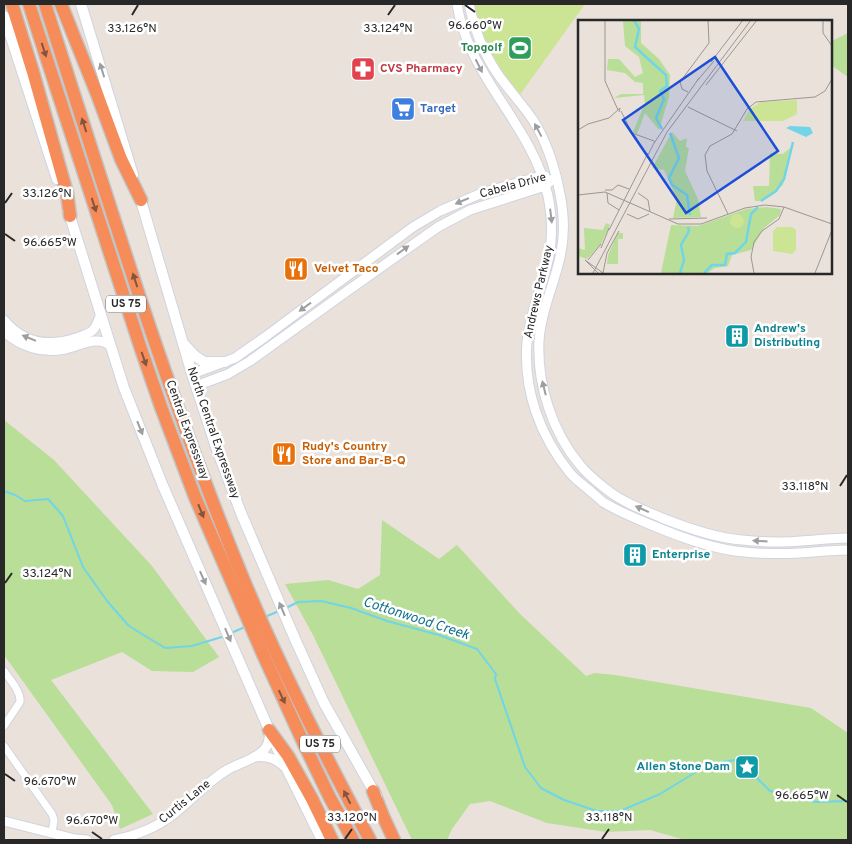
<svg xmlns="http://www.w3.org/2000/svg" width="852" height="844" font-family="Overpass,sans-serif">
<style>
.green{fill:#b8de98}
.pitch{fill:#cbe594}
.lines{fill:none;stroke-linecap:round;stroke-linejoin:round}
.stream{stroke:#71d5e7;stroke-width:2}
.minor-casing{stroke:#cfd4e0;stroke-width:9}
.tertiary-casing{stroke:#cfd4e0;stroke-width:11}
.secondary-casing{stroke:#cfd4e0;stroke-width:12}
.motorway-casing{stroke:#c3c3c3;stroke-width:15}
.minor{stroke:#fff;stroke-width:7}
.tertiary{stroke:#fff;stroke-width:9}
.secondary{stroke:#fff;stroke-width:10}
.motorway{stroke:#f58c59;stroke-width:12}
.oneway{fill:#84553e}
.oneway2{fill:#9e9e9e}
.ticks{fill:none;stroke:#282828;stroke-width:2}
.labels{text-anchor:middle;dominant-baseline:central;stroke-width:5;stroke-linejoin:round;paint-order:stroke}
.shield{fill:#fff;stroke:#686868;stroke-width:1}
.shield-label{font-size:11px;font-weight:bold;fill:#282828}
.leisure-label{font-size:12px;font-weight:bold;fill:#27864d;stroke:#fff;text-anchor:end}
.health-label{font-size:12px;font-weight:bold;fill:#be3a42;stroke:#fff;text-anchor:start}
.shop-label{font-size:12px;font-weight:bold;fill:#366cbe;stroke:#fff;text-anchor:start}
.street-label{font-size:12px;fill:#282828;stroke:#fff}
.food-label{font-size:12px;font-weight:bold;fill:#c56008;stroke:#fff;text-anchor:start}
.culture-label{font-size:12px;font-weight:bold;fill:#0d838f;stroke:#fff;text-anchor:start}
.water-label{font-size:14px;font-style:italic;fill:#14728f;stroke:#fff}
.inset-river{fill:none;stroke:#71d5e7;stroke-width:2.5}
.inset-road{fill:none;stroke:#9c9793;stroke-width:1}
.view{fill:#1d4ed8;fill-opacity:0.15;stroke:#1d4ed8;stroke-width:2.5}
.inset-edge{fill:none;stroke:#282828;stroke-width:2.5}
.ticks-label{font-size:12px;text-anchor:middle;fill:#282828;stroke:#fff;stroke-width:5;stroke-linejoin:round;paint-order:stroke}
</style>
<rect width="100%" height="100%" fill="#e9e1da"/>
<g class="green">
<path d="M 848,33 L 848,77 L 831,65 L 832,41 Z"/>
<path d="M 4,420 L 54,460 L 152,566 L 219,657 L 193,672 L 152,671 L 122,652 L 51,680 L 153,814 L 120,829 L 112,805 L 4,655 Z"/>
<path d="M 382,520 L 439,559 L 457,545 L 520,614 L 586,676 L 595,673 L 615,675 L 811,708 L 848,733 L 848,840 L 685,840 L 650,830 L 606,832 L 547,823 L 490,801 L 470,804 L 452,829 L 447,840 L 412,840 L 313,635 L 285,584 L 328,580 L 358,589 L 380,575 Z"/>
</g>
<path class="pitch" d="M 473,4 L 585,4 L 519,96 C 503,75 487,53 479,27 C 477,19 475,11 473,4 Z"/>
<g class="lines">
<g class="stream">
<path d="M 4,491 L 15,495 L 25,501 L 48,499 L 63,516 L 83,567 L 107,601 L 129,626 L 165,648 L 192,646 L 225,636"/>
<path d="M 286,608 L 298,602 L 321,601 L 351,608 L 387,621 L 439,635 L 477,649 L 496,674 L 495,679 L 525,767 L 541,788 L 564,800 L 597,811 L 620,811 L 660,794 L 709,764 L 742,759 L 750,771 L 770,791 L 816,802 L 848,801"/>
<path d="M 265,617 L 279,611"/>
<path d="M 231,633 L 245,627"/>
</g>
<defs>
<g id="minor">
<path d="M 4,671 C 10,680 21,691 20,702 L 4,726"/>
<path d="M 4,746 L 52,814 L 54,820 L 52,833"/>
</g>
<g id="tertiary">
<path d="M 457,4 C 468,77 532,124 548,196 C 552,216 553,236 549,256 C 543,285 530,312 527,342 C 523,390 540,436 570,473 C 575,479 582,484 588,489 C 593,493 598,498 603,502 C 619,512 637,519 654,526 C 680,537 708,547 735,551 C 756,554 779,554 800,553 C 816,552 832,550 848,550"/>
<path d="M 469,4 C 474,28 483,52 497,73 C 508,89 522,104 533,120 C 547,142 555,168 560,194 C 564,214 565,236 560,257 C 554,285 541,311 539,341 C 537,384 552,432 580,465 C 587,474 597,482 606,489 C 622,502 643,510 662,518 C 687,528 715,538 742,540 C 761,542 782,543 801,541 C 817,540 832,538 848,538"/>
<path d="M 4,320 C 23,343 49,347 76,338 C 91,333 95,332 100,316"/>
<path d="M 4,332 C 21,347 43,354 65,349 C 81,346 95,335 110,345"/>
<path d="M 192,374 L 235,358 L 265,337 L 413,227 L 440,211 L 482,193 L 541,176 L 545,176"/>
<path d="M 196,386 L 228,374 L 250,361 L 350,289 L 438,227 L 470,210 L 545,186 L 556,176"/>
<path d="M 254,757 C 268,755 276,759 286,768"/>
<path d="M 4,821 L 75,839 L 87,840"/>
<path d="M 114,840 C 139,835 163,825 182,807 C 197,794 210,780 227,770 C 239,763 254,760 264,750 C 269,744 270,739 269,732"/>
</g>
<g id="secondary">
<path d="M 81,4 L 133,175"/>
<path d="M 4,16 L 57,179"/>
<path d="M 139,194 L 192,374 L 216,447 L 241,513 L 295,639 L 324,703 L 377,797"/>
<path d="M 68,210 L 124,388 L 163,486 L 280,755 L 322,840"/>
<path d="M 185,345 L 195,356 L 204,362 L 225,362"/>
</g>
<g id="motorway">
<path d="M 12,4 L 33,72 L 67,193 L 70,216"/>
<path d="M 29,4 L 140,346 L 161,407 L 195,497 L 262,652 L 304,744 L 330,798 L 353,840"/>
<path d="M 45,4 C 107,196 165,389 242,576 C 279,666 324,754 370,840"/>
<path d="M 61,4 L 97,94 L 121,159 L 141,200"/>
<path d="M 269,730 L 288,756 L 312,799 L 332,840"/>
<path d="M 373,791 L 383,816 L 394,840"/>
</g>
</defs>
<use href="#minor" class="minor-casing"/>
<use href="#tertiary" class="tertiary-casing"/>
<use href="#secondary" class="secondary-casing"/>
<use href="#motorway" class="motorway-casing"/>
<use href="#minor" class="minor"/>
<use href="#tertiary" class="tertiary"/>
<use href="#secondary" class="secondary"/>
<use href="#motorway" class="motorway"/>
</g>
<defs><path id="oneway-solid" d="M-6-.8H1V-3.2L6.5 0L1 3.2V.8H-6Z" transform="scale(1.25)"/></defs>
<g class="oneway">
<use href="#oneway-solid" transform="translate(44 50) rotate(72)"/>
<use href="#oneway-solid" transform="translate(84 125) rotate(-108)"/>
<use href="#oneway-solid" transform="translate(94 205) rotate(72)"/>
<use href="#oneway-solid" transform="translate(135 280) rotate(-108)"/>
<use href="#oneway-solid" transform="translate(144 359) rotate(71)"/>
<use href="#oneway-solid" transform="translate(201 511) rotate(68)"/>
<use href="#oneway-solid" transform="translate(282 697) rotate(65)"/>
<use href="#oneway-solid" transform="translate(347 797) rotate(-117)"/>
</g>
<g class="oneway2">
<use href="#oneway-solid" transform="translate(479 66) rotate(63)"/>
<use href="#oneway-solid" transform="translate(102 70) rotate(-107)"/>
<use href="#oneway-solid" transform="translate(538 130) rotate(-118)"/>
<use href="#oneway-solid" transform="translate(462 201) rotate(157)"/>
<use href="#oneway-solid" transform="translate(551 216) rotate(83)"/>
<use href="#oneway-solid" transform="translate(403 250) rotate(-36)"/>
<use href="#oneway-solid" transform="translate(305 307) rotate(144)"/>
<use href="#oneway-solid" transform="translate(29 338) rotate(-158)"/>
<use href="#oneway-solid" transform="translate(544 388) rotate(-104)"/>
<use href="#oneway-solid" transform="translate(140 428) rotate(68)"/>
<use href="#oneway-solid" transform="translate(642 509) rotate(-156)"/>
<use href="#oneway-solid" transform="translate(760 541) rotate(-177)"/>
<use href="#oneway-solid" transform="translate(203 578) rotate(66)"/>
<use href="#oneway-solid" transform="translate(282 609) rotate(-113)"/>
<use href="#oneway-solid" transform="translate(228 635) rotate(67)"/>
</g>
<path class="ticks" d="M 465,5 L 475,12M 132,15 L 138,5M 388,15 L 395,5M 5,203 L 12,193M 5,234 L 15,241M 840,486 L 847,475M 5,583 L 12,573M 5,774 L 15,781M 837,795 L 847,802M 92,832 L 102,839M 345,839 L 352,829M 602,839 L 609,829"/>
<defs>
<symbol id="stadium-square" viewBox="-11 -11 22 22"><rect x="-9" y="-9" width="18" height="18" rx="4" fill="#2e9e5b" stroke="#fff"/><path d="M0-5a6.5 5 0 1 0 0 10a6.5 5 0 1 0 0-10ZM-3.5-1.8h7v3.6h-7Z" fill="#fff"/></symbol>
<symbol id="pharmacy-square" viewBox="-11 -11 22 22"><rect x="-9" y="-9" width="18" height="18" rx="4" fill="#e0444e" stroke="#fff"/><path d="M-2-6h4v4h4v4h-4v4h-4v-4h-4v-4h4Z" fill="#fff"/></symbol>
<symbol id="supermarket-square" viewBox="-11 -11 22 22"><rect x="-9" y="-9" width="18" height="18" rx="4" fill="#3f7fe0" stroke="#fff"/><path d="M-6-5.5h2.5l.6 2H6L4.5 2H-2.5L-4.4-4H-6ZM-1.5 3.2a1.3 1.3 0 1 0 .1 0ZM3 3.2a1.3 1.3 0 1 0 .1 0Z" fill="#fff"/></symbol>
<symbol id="restaurant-square" viewBox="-11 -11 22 22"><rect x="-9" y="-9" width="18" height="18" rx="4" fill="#e8710a" stroke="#fff"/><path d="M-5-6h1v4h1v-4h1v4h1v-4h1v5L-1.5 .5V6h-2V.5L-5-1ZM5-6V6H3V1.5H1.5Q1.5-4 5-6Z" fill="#fff"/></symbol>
<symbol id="building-square" viewBox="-11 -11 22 22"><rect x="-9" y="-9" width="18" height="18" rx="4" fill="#0f9aa8" stroke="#fff"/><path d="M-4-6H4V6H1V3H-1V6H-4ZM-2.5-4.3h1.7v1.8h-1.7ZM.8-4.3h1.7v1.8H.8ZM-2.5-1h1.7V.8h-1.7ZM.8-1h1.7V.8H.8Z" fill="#fff"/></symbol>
<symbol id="sight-square" viewBox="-11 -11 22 22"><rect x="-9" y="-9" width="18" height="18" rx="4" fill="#0f9aa8" stroke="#fff"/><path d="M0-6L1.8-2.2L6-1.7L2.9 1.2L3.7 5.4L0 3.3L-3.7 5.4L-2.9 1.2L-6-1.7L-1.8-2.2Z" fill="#fff"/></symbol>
</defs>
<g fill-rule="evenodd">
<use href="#stadium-square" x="506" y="34" width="28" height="28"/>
<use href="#pharmacy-square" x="349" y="55" width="28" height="28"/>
<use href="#supermarket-square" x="389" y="95" width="28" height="28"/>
<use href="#restaurant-square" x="282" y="255" width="28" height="28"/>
<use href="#building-square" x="723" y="322" width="28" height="28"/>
<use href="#restaurant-square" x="270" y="440" width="28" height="28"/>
<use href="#building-square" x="621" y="541" width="28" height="28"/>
<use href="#sight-square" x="733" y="753" width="28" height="28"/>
</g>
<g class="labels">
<g class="shield">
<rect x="106" y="295.5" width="40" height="17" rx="4"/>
<rect x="300" y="735.5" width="40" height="17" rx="4"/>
</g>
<g class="shield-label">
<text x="126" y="304">US 75</text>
<text x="320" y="744">US 75</text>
</g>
<g class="leisure-label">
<text x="502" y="48">Topgolf</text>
</g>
<g class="health-label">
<text x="380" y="69">CVS Pharmacy</text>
</g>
<g class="shop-label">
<text x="420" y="109">Target</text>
</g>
<g class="street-label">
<text transform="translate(513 186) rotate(-15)">Cabela Drive</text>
<text transform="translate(539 292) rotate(-77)">Andrews Parkway</text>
<text transform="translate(187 430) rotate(70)">Central Expressway</text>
<text transform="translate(213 433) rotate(71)">North Central Expressway</text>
<text transform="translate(185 802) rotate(-39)">Curtis Lane</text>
</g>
<g class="food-label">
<text x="314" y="269">Velvet Taco</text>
<text x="302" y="447">Rudy's Country<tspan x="302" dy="14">Store and Bar-B-Q</tspan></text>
</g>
<g class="culture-label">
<text x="754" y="329">Andrew's<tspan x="754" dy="14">Distributing</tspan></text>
<text x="652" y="555">Enterprise</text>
<text x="730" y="767" text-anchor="end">Allen Stone Dam</text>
</g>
<g class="water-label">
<text transform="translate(416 619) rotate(18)">Cottonwood Creek</text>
</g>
</g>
<g transform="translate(578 20)">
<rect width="254" height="254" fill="#e9e1da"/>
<path d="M 45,1 L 63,1 L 63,23 L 81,39 L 92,55 L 91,77 L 81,110 L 67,93 L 59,114 L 55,112 L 67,83 L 66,75 L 36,78 L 43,74 L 65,74 L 65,63 L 57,62 L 47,53 L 29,50 L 30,39 L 41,39 L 57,57 L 65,53 L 61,37 L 47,26 ZM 94,112 L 102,121 L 109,118 L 108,127 L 111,128 L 107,151 L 120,179 L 123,197 L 95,198 L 99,179 L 86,150 L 74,148 ZM 212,128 L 205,165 L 184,181 L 177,181 L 175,166 L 191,166 L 192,133 L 205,134 ZM 188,187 L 203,189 L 202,195 L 186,208 L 173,230 L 154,235 L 150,246 L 137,248 L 129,253 L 83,253 L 93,205 L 120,206 L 168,189 ZM 28,203 L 32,205 L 23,224 L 9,239 L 0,236 L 0,228 L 7,230 L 6,208 L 25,210 ZM 40,213 L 45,213 L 45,219 L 40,219 L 40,244 L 29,244 L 30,235 Z" fill="#b8de98"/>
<path d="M 219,80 L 219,94 L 205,101 L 165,101 L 172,89 L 183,82 ZM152 201a7 7 0 1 1 14 0a7 7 0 1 1-14 0ZM 199,207 L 214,207 L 218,210 L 218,230 L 214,234 L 195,231 L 195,211 Z" fill="#cbe594"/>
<path d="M 212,106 L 232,107 L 235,113 L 228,117 L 208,108 Z" fill="#71d5e7"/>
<path class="inset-river" d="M 56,0 L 61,9 L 57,27 L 88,55 L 89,66 L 82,71 L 86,79 L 78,98 L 84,109M 92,113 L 101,138 L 91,158 L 94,165 L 109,175 L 112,195M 183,181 L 198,171 L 206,159 L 215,122M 102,253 L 106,240 L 103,225 L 111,211 L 110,207M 126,253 L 134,245 L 147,245 L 149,234 L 157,233 L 168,222 L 173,194 L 180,187"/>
<path class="inset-road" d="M 27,0 L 27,61 L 40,90M 234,0 L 254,1M 245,0 L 245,13 L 254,26M 133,42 L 165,0M 119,61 L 136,41M 128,65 L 179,0M 110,72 L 104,69 L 102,62 L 131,23 L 130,0M 110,87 L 159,111M 43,91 L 54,113 L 76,121M 0,110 L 10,104 L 31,98 L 42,88 L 41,92M 76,123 L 121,58M 70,135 L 77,121M 27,170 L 34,170 L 40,165 L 51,169M 29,173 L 30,183 L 41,190M 60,173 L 70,180 L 72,192M 0,175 L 27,172 L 100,204 L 123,204 L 167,188 L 187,185 L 206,187 L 254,204M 49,194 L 60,199 L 71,194M 150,194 L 129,151 L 127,135 L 132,126 L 154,114 L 169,89 L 178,82 L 237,77 L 247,71 L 254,59M 91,199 L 129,198M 31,210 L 70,133M 23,228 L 31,208M 10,240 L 23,224M 15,253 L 89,112 L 173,0M 20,253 L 7,240 L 25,253M 25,253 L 29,233 L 41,211M 176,253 L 173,237 L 176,222 L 184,211 L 201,199 L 206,187M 237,253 L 254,210"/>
<path class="view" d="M 137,37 L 200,131 L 108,193 L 45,100 Z"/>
<rect width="254" height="254" class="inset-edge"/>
</g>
<g class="ticks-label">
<text x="475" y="29">96.660°W</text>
<text x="132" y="32">33.126°N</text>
<text x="388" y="32">33.124°N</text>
<text x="47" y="197">33.126°N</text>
<text x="50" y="246">96.665°W</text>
<text x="805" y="490">33.118°N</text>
<text x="47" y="577">33.124°N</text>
<text x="50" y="785">96.670°W</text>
<text x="802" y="799">96.665°W</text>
<text x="352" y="821">33.120°N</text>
<text x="609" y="821">33.118°N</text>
<text x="92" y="824">96.670°W</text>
</g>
<rect width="852" height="844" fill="none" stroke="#282828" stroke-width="10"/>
</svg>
